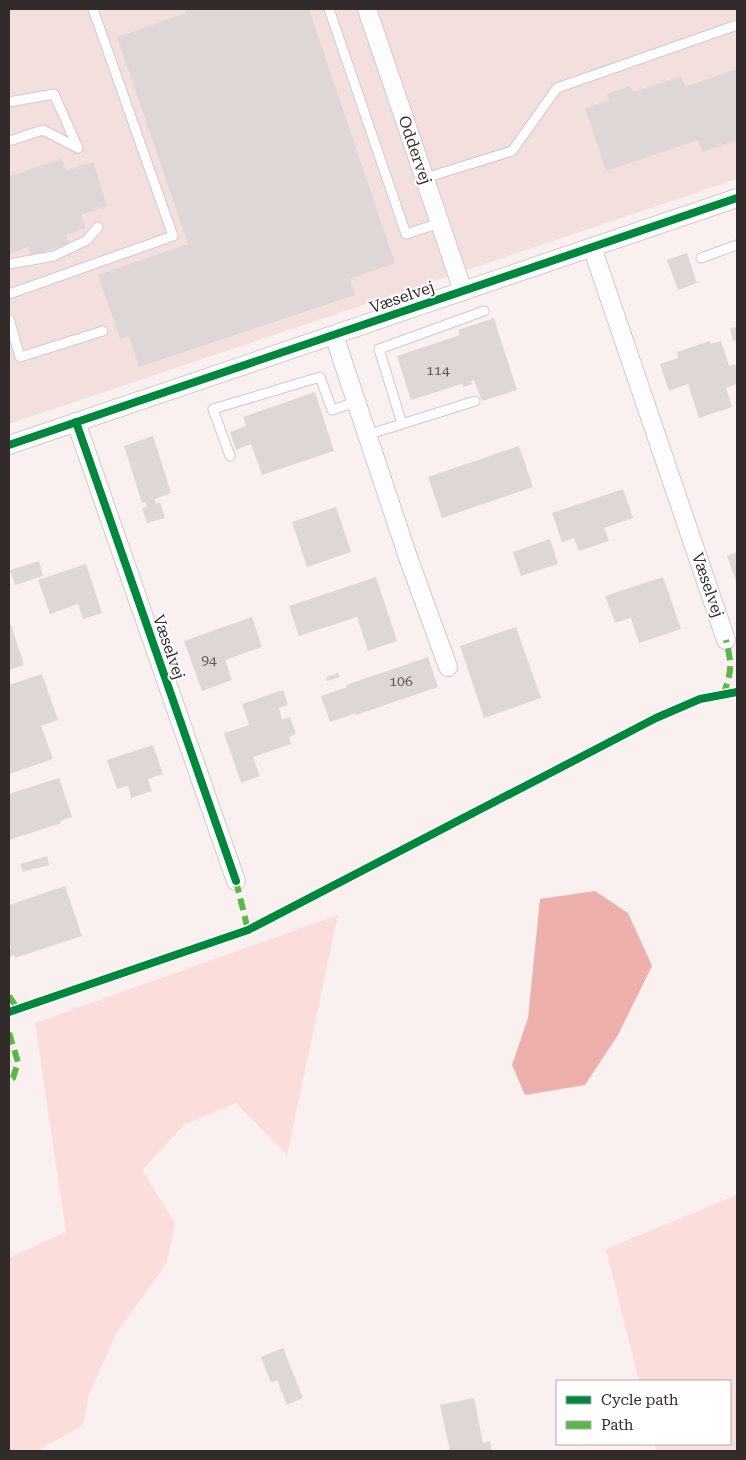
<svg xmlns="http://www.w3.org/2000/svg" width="746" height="1460" font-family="'Roboto Serif',serif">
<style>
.built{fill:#f3e0de}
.green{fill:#fbdddb}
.water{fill:#eeb0ac}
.building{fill:#dfd7d6}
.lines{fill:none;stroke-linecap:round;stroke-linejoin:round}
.lane-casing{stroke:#d2cac8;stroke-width:11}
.street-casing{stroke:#d2cac8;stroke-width:20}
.lane{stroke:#fefdfd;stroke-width:9}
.street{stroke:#fefdfd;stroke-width:18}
.quiet{stroke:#58b947;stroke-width:6;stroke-dasharray:12 6;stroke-linecap:butt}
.cycleway-casing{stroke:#fff;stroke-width:11}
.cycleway{stroke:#00873e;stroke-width:8}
.labels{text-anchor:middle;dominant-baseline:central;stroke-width:4;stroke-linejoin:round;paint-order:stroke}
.number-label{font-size:14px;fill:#5f5756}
.street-label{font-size:16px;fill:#332b2a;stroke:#fff}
</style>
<rect width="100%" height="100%" fill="#faf0ef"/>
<path class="built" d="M 9,9 L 737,9 L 737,179 L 9,424 Z"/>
<g class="green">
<path d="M 338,915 L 287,1155 L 236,1103 L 185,1124 L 142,1170 L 175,1223 L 167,1263 L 117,1332 L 89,1395 L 83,1425 L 37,1451 L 9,1451 L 9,1258 L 66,1232 L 35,1023 Z"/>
<path d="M 737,1195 L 737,1451 L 656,1451 L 655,1444 L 730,1444 L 730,1381 L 639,1381 L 606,1249 Z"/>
</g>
<path class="water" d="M 595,891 L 628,913 L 652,966 L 618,1035 L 585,1085 L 525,1095 L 512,1065 L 528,1018 L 540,899 Z"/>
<g class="building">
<path d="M 184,9 L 309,9 L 395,263 L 350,279 L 355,295 L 139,367 L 129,336 L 120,339 L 98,275 L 188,244 L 117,37 L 186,13 Z"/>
<path d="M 737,69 L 737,140 L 702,152 L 698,140 L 606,171 L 585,108 L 609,100 L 607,94 L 631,86 L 633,92 L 681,76 L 685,87 Z"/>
<path d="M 62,159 L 66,171 L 93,162 L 107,206 L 81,215 L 86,228 L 66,235 L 69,243 L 31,256 L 28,247 L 9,254 L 9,176 Z"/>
<path d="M 687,253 L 697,283 L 678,290 L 667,260 Z"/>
<path d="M 494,318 L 517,390 L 482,401 L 474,380 L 471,381 L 472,384 L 463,387 L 462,384 L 411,400 L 397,356 L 460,335 L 458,330 Z"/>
<path d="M 737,327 L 737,340 L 733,341 L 730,328 Z"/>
<path d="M 710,341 L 711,344 L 721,341 L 729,366 L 735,364 L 737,371 L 737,384 L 726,388 L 732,407 L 699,418 L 688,384 L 669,391 L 660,364 L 678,358 L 677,352 Z"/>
<path d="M 315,392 L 334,451 L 262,475 L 251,444 L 236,450 L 230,432 L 246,426 L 243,417 Z"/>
<path d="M 153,436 L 171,493 L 155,499 L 156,504 L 160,502 L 165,518 L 147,523 L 142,508 L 147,507 L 145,502 L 142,503 L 124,446 Z"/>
<path d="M 519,446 L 533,487 L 442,518 L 428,477 Z"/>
<path d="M 623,489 L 633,518 L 604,528 L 609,541 L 579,551 L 574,538 L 562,542 L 552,513 Z"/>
<path d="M 336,507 L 351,552 L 307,567 L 292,522 Z"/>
<path d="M 550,539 L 558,564 L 521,576 L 513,552 Z"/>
<path d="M 737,552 L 737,581 L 736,581 L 727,556 Z"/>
<path d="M 39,561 L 43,576 L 15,585 L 10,570 Z"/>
<path d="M 86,564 L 102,613 L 83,619 L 78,604 L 50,614 L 38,580 Z"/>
<path d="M 376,577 L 397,641 L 368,651 L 357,617 L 299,636 L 289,606 Z"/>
<path d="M 663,577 L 681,629 L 639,643 L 631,618 L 615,623 L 605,596 Z"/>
<path d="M 252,617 L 262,647 L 225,660 L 232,680 L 202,691 L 184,641 Z"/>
<path d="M 11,625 L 24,665 L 9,670 L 9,626 Z"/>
<path d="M 516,627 L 541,698 L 484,718 L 460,646 Z"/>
<path d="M 428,657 L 438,687 L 356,715 L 356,713 L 330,722 L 321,696 L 347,687 L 346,685 Z"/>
<path d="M 338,673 L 340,677 L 327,681 L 326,677 Z"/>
<path d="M 42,674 L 58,720 L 41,726 L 53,759 L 9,774 L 9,685 Z"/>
<path d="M 283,690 L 288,705 L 279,708 L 282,720 L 290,717 L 296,734 L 289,737 L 291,744 L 253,757 L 260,776 L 241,783 L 224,733 L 249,725 L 242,704 Z"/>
<path d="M 153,745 L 163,774 L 148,779 L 152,791 L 131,798 L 128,786 L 117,789 L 107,760 Z"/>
<path d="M 59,778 L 72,817 L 61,821 L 61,823 L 9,840 L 9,794 Z"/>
<path d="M 47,856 L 49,865 L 23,872 L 20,864 Z"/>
<path d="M 65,886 L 82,936 L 15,958 L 14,955 L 9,957 L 9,949 L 11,948 L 9,940 L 9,905 Z"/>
<path d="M 283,1348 L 303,1398 L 287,1405 L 277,1380 L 271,1383 L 261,1357 Z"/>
<path d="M 474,1398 L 483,1443 L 490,1441 L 492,1451 L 450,1451 L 440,1405 Z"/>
</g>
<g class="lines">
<defs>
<g id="lane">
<path d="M 329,9 L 406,234 L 440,223"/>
<path d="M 9,102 L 54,94 L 78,148"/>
<path d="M 9,141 L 43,130 L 78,148"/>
<path d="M 425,178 L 512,151 L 557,88 L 737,25"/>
<path d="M 701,258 L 737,245"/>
<path d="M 9,264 L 54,256 L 87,240 L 98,227"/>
<path d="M 9,294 L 173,236 L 93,9"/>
<path d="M 9,319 L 20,357 L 103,331"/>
<path d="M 402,424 L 379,349 L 484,311"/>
<path d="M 367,435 L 475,401"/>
<path d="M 230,456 L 213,409 L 320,377 L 332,410 L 356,402"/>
</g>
<g id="street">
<path d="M 367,9 L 463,291"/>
<path d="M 592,247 L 726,640"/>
<path d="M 334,335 L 409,560 L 448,667"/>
<path d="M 76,422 L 236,881"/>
<path d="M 9,445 L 737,198"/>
</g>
</defs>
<use href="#lane" class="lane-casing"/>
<use href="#street" class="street-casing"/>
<use href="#lane" class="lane"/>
<use href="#street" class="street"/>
<g class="quiet">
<path d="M 723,695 C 732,671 732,665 726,640"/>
<path d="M 236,881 L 248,930"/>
<path d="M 9,996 L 18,1009"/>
<path d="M 9,1033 L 18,1062 L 13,1078 L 9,1080"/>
</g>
<defs>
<g id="cycleway">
<path d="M 76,422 L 236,881"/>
<path d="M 9,445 L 737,198"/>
<path d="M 9,1012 L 248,930 L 656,718 L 700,699 L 737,692"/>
</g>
</defs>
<use href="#cycleway" class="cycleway-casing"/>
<use href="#cycleway" class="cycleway"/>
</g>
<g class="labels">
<g class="number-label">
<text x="438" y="370">114</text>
<text x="209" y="660">94</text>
<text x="401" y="681">106</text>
</g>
<g class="street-label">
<text transform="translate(415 150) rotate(71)">Oddervej</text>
<text transform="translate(402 297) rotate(-19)">Væselvej</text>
<text transform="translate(708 585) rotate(71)">Væselvej</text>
<text transform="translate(169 647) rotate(71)">Væselvej</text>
</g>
</g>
<rect width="746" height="1460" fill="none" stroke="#332b2a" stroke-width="20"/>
<rect x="556" y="1380" width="175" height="65" fill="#ffffff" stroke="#adaaaa"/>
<rect x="566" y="1396" width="25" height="8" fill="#00873e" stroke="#adaaaa"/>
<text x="601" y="1405" font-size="15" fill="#332b2a">Cycle path</text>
<rect x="566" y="1421" width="25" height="8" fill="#58b947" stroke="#adaaaa"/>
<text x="601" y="1430" font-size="15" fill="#332b2a">Path</text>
</svg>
